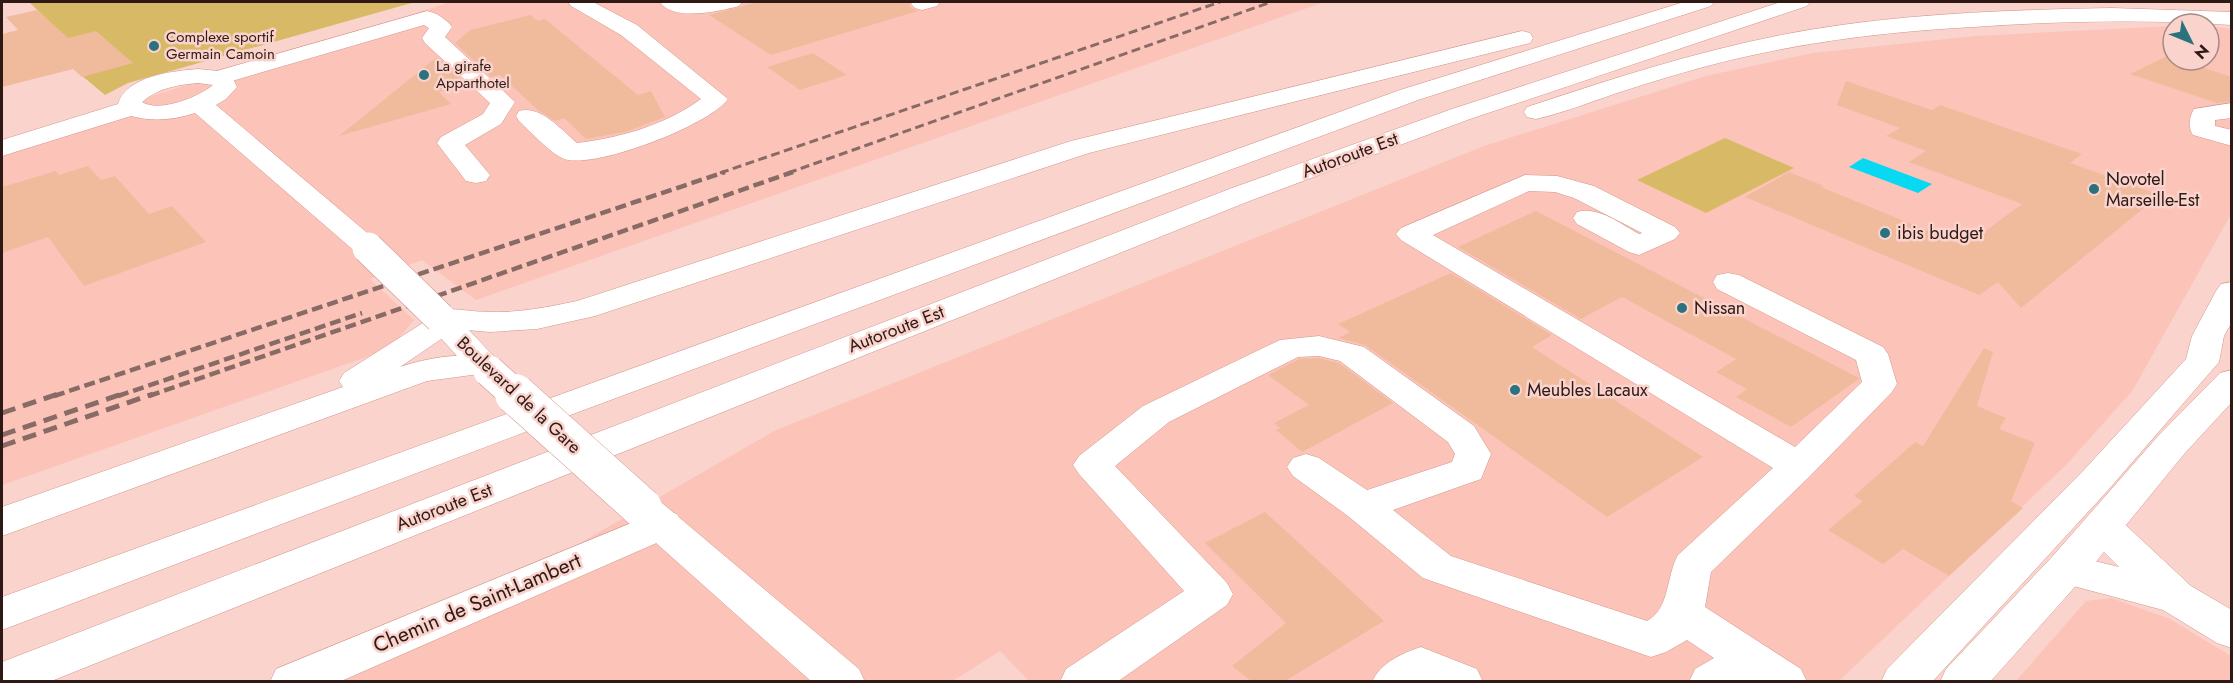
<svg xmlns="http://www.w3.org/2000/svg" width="2233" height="683" font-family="Jost,sans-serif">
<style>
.built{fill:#fcc3b9}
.green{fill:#d8ba66}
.water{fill:#08d8f2}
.building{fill:#f0bb9d}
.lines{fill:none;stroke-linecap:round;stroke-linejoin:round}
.minor-casing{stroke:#d2978c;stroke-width:1}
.major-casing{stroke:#d2978c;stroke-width:1}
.highway-casing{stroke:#d2978c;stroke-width:1}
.minor{fill:#fff;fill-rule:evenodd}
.major{fill:#fff;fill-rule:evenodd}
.highway{fill:#fff;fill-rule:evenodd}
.rail-far2{stroke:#896b66;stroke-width:3;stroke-dasharray:9 4.5;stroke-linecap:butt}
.rail-far1{stroke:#896b66;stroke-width:4.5;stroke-dasharray:11 5;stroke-linecap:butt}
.rail{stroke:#896b66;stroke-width:5;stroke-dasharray:14 8;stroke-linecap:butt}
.major-bridge-far1-casing{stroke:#d2978c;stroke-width:32;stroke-linecap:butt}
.major-bridge-casing{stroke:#d2978c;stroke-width:41;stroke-linecap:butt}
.major-bridge-far1{stroke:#fff;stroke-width:31}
.major-bridge{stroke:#fff;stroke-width:40}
.poi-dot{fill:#2b727e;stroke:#f9d3cc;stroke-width:2}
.labels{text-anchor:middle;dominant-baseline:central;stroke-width:5;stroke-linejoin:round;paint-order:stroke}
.far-poi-label{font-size:15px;fill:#2f1915;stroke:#f9d3cc;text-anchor:start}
.street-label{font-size:18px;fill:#2f1915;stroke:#f9d3cc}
.poi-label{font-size:18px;fill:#2f1915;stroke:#f9d3cc;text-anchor:start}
.near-street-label{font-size:21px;fill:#2f1915;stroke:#f9d3cc}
</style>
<rect width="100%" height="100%" fill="#f9d3cc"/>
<g class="built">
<path d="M 451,2 L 1179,3 L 1324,2 L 476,300 L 422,260 L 370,279 L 414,320 L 389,349 L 2,485 L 2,143 Z"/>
<path d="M 2173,26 L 2173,60 L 2209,60 L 2209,26 L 2231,29 L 2231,214 L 2133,390 L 2067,464 L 1839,681 L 1030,682 L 1000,651 L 951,682 L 302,682 L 563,553 L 774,431 L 1484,146 L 1706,76 L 1813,53 L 1975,36 Z"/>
<path d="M 2111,598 L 2170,619 L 2231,656 L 2231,681 L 2016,681 L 2086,601 Z"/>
</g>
<g class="green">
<path d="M 29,2 L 415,2 L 128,83 L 105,95 L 68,64 L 52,24 Z"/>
<path d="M 1725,138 L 1794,168 L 1706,213 L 1637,180 Z"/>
</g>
<path class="water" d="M 1863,158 L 1932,184 L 1918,193 L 1849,167 Z"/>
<g class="building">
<path d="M 758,2 L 910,2 L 909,6 L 918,11 L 771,55 L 709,15 Z"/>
<path d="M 37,10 L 68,38 L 96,31 L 133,63 L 82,77 L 73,69 L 2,87 L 2,34 L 18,30 L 6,17 Z"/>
<path d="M 530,15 L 538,21 L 545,19 L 638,95 L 651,91 L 665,117 L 625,132 L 586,139 L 564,118 L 555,121 L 539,111 L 500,75 L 491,77 L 455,43 L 470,30 Z"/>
<path d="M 813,53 L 847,75 L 800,90 L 767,67 Z"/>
<path d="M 2167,56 L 2232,77 L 2232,101 L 2217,103 L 2130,74 Z"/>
<path d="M 437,57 L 466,84 L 439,92 L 451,104 L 339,136 Z"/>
<path d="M 1846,81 L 1932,110 L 1940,105 L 2082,154 L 2070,163 L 2160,195 L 2021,308 L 1998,282 L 1979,295 L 1745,197 L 1789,172 L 1824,186 L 1821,187 L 1965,246 L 2022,204 L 1909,162 L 1926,151 L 1886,136 L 1900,128 L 1837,105 Z"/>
<path d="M 88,166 L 101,180 L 115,176 L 149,214 L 172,206 L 206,242 L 84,286 L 48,237 L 2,253 L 2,187 L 56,171 L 59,175 Z"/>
<path d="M 1536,211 L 1859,378 L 1859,379 L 1791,427 L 1736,397 L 1747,389 L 1716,372 L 1736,359 L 1622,297 L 1581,319 L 1458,247 Z"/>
<path d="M 1451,273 L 1552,335 L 1532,347 L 1703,457 L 1607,517 L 1365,345 L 1338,338 L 1350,332 L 1338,324 Z"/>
<path d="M 1984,348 L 1993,352 L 1977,406 L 2006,418 L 1999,429 L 2035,443 L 2011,501 L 2023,508 L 1949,576 L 1903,549 L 1883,564 L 1828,530 L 1863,501 L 1854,496 L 1915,442 L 1923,446 Z"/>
<path d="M 1319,358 L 1339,363 L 1393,403 L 1302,452 L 1276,430 L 1280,428 L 1274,423 L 1309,405 L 1268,375 L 1299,359 Z"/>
<path d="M 1265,512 L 1384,621 L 1285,681 L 1251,681 L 1232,666 L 1286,623 L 1205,543 Z"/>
</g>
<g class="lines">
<defs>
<g id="minor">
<path d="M 568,2 L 593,2 L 637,25 L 728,99 C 710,125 589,172 562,158 C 548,151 531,132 519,121 L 516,116 L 519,111 C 541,105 561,130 577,143 C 620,138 665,125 701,99 L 621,35 L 571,6 Z"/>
<path d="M 660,2 L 742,2 L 739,6 C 720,11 673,22 660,2 Z"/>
<path d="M 913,2 L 940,2 L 937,6 L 922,10 L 915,8 L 911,4 Z"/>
<path d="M 427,11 C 437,13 446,19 452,27 L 445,37 L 515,102 L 501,124 L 465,145 L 490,175 L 486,181 L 476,183 L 466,181 L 437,143 L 441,137 L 483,114 L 490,103 L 425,43 L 422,38 L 429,28 L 424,25 L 218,85 L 210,83 L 206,78 L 210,73 Z"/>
<path d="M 2232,103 L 2232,118 L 2215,120 L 2215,126 L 2232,130 L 2232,146 L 2193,135 C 2188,128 2189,117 2194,109 Z"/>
<path d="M 1525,175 L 1557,176 L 1594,186 L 1675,227 L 1680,233 L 1675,239 L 1639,255 L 1629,252 L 1577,224 L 1573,218 L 1577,212 C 1599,206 1620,224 1639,234 L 1642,233 L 1574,198 L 1555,192 L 1529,191 L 1433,235 L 1795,447 L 1862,382 L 1856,360 L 1717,289 L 1713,282 L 1717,275 L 1728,273 L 1739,275 L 1883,347 L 1888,354 L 1897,384 L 1892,392 L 1811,475 L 1711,572 L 1705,607 L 1801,669 L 1807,682 L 1689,682 L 1695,669 L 1714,658 L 1687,640 L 1666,652 L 1651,657 L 1423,578 L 1348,516 L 1293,476 L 1287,467 L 1293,458 L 1306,454 L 1319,458 L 1367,490 L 1452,462 L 1455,454 L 1448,442 L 1340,361 L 1319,356 L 1298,357 L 1169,422 L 1115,466 L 1227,583 L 1233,594 L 1227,605 L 1117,682 L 1060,682 L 1066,669 L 1184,591 L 1079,474 L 1073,465 L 1079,456 L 1143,406 L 1280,340 L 1319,336 L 1364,347 L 1474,426 L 1491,454 L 1481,479 L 1393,510 L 1451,556 L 1647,621 C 1670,609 1666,576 1678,555 L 1773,468 L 1401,240 L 1396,234 L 1401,228 Z"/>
<path d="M 663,510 L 677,514 L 683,524 L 677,534 L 339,682 L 270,682 L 276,669 Z"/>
<path d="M 2102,512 L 2116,516 L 2191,586 L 2232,610 L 2232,648 L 2217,643 L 2163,610 L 2051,580 L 2045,569 L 2051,558 L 2066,554 L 2119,567 L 2088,536 L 2082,526 L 2088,516 Z"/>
<path d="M 1421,647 L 1477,669 L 1483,682 L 1372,682 C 1381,662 1401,654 1421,647 Z"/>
</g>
<g id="major">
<path d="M 198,69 L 218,71 L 232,77 L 237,87 L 226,99 L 216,105 L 378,242 L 383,248 L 378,254 L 368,257 L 358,254 L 195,113 C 173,120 154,122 131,116 L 2,156 L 2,140 L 118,104 C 126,76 173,71 198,69 ZM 198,83 L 213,85 C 199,97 159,113 142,102 C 158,88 177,85 198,83 Z"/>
<path d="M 2232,282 L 2232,322 L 2224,336 L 2219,362 L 2109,489 L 1932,682 L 1881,682 L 1887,669 L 2083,471 L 2186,359 L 2192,336 L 2216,291 L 2221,284 Z"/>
<path d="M 440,308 L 451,311 L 501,364 L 506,371 L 501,378 L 489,382 L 477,378 L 429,325 L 424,318 L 429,311 Z"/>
<path d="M 2232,370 L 2232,402 L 2185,453 L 2081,580 L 1990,682 L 1940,682 L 1946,669 L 2051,558 L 2159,435 L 2220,373 Z"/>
<path d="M 642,494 L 656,498 L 859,669 L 865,682 L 812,682 L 628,518 L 623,508 L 628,498 Z"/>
</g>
<g id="highway">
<path d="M 1684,2 L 1714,2 L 1711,6 L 1418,100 L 546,424 L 2,630 L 2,597 L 1400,90 Z"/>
<path d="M 1781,2 L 1810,2 L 1807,6 L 1470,119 L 1252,200 L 49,682 L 2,682 L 2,662 L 1232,188 L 1452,109 Z"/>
<path d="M 2112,8 L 2232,12 L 2232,25 C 2145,19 2059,21 1973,27 C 1899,31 1826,39 1753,55 C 1706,65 1660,79 1614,94 C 1588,103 1562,113 1536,119 L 1527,117 L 1524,112 L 1527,107 C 1611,79 1695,52 1781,35 C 1889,14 2002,10 2112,8 Z"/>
<path d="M 1522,31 L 1530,33 L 1533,38 L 1530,43 L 1089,153 L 595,316 L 537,329 L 490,332 L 456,329 L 400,367 C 425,358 469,351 494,358 L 499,365 L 494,372 L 427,381 L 2,536 L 2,507 L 343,387 L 339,381 L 344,373 L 426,321 L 424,318 L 429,311 C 448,306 469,312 489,312 C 519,313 548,307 577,301 L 1071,141 Z"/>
</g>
</defs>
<use href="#minor" class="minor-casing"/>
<use href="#major" class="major-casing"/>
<use href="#highway" class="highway-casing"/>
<use href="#minor" class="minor"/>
<use href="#major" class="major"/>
<use href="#highway" class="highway"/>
<g class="rail-far2">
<path d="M 720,173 L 1220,2"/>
<path d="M 788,173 L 1271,2"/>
</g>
<g class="rail-far1">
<path d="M 54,396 L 725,172"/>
<path d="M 118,396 L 362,313"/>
<path d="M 149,396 L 793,172"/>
</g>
<g class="rail">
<path d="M 2,413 L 58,394"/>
<path d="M 2,435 L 122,394"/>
<path d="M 2,446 L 153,394"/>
</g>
<defs>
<g id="major-bridge-far1">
<path d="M 368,248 L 440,318"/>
<path d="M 489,371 L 517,396"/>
</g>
<path id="major-bridge" d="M 515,394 L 642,508"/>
</defs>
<use href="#major-bridge-far1" class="major-bridge-far1-casing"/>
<use href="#major-bridge" class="major-bridge-casing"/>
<use href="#major-bridge-far1" class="major-bridge-far1"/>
<use href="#major-bridge" class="major-bridge"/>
</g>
<g class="poi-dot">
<circle cx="154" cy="46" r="6"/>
<circle cx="424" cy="75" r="6"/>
<circle cx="2094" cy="189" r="6"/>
<circle cx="1885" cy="233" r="6"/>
<circle cx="1682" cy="308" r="6"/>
<circle cx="1515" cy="390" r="6"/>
</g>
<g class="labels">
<g class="far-poi-label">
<text x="166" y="37">Complexe sportif<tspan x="166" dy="17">Germain Camoin</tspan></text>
<text x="436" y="66">La girafe<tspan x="436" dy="17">Apparthotel</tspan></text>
</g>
<g class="street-label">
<text transform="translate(1350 155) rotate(-20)">Autoroute Est</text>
<text transform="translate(896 329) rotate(-21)">Autoroute Est</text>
<text transform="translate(519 395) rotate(43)">Boulevard de la Gare</text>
<text transform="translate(444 507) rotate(-21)">Autoroute Est</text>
</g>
<g class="poi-label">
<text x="2106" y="179">Novotel<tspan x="2106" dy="21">Marseille-Est</tspan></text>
<text x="1897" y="233">ibis budget</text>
<text x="1694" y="308">Nissan</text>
<text x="1527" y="390">Meubles Lacaux</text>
</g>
<g class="near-street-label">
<text transform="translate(477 603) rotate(-23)">Chemin de Saint-Lambert</text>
</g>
</g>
<rect width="2233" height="683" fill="none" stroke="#2f1915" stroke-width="6"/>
<g transform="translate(2191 42) rotate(133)"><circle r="28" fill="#f9d3cc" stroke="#a88983" stroke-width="1.5"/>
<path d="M0-4.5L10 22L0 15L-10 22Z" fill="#2b727e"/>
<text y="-9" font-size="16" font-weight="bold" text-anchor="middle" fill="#2f1915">N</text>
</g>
</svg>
